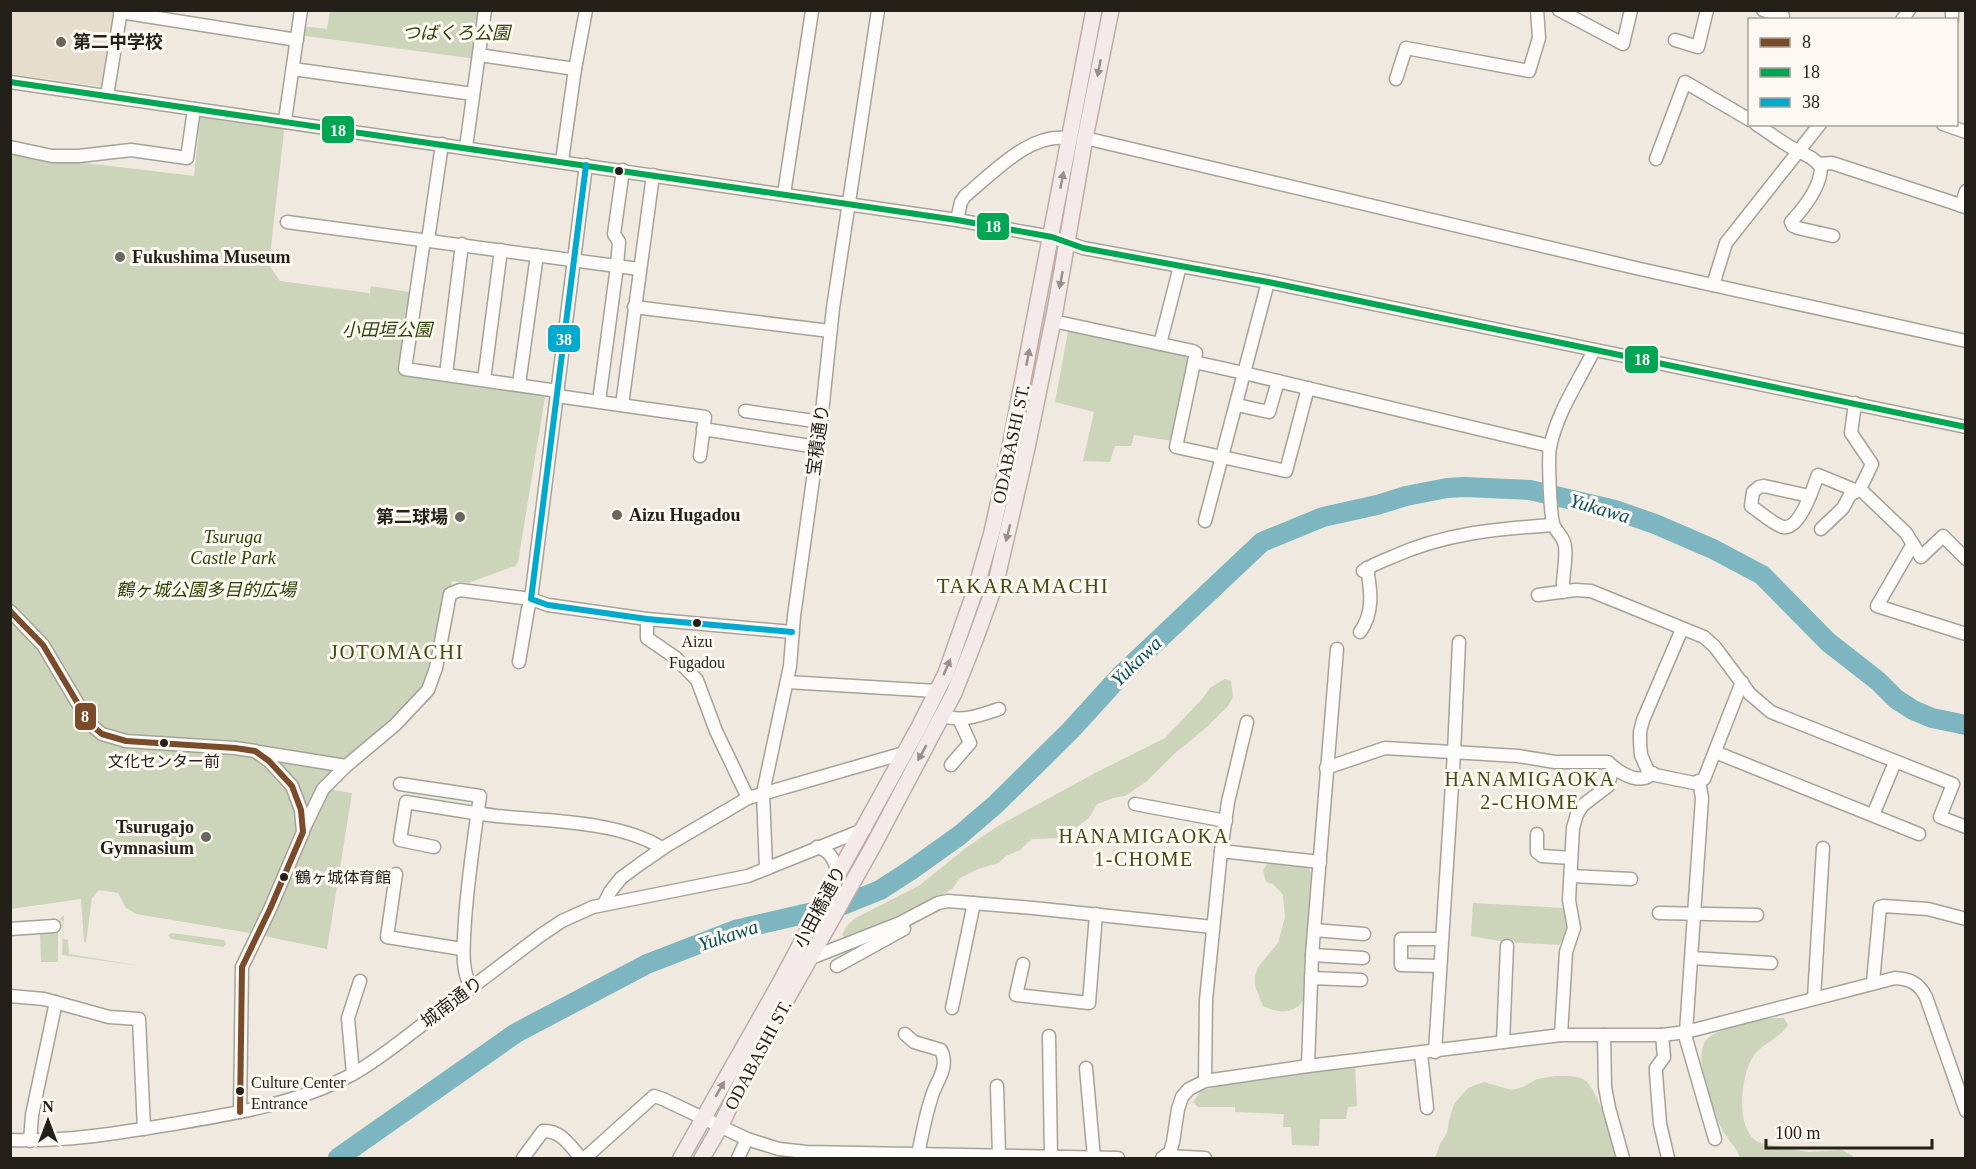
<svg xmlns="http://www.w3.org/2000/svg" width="1976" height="1169" font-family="'Times New Roman','Noto Sans JP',serif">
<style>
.education{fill:#e6ddcd}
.green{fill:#ccd5ba}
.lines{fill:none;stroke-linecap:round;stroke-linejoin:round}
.river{stroke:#7db5c0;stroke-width:20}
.minor-casing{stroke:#a6a29a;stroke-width:15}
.major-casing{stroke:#beaca7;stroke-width:18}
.minor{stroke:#fdfcfa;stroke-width:12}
.major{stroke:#f4eae9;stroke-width:15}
.bus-1-casing{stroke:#fdf9f2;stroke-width:10}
.bus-2-casing{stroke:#fdf9f2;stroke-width:10}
.bus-3-casing{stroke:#fdf9f2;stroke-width:10}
.bus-1{stroke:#7a4b2a;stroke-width:6}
.bus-2{stroke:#00a651;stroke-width:6}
.bus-3{stroke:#00a9ce;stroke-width:6}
.oneway{fill:#968f8b}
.poi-dot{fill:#6a665e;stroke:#fdf9f2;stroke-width:2}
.bus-dot{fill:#231f19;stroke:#fdf9f2;stroke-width:2}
.labels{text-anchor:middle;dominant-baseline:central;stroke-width:6;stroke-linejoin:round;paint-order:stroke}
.bus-label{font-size:16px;fill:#231f19;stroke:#fdf9f2}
.park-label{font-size:18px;font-style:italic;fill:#2a4506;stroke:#fdf9f2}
.poi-label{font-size:18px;font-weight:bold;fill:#231f19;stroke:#fdf9f2;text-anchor:start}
.street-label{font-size:18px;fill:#231f19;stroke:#fdf9f2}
.water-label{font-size:20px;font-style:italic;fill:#095361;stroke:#fdf9f2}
.neighbourhood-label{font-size:20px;letter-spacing:1.5px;fill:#434d14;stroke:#fdf9f2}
.quarter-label{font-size:21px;letter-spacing:1.5px;fill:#434d14;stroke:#fdf9f2}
.line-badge{stroke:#fdf9f2;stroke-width:2}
.badge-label{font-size:16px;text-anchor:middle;font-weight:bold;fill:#fff}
</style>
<rect width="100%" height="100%" fill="#efe9df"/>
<path class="education" d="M 11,11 L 115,11 L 104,87 L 11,74 Z"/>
<g class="green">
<path d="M 330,11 L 484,11 L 476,59 L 299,35 L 301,26 L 327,29 Z"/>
<path d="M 201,111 L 285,122 L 269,265 L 280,281 L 369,293 L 369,298 L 371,286 L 415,293 L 404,371 L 541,390 L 545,397 L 518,562 L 515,566 L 468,583 L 452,581 L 449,613 L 436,681 L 328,789 L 352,793 L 327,949 L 244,932 L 136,914 L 126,908 L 118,893 L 99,890 L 92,898 L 86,943 L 84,941 L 81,899 L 11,909 L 11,154 L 194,176 Z"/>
<path d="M 1056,263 L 1058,264 L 1011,495 L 1008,497 L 1017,445 Z"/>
<path d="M 1069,327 L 1192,355 L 1173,441 L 1134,435 L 1131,446 L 1115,446 L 1110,462 L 1083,461 L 1094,412 L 1055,402 Z"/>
<path d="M 1001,526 L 998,549 L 964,651 L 951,683 L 918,741 Z"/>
<path d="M 1225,679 L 1231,681 L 1233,697 L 1228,706 L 1207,727 L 1174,754 L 1147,781 L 1125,796 L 1113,798 L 1097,804 L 1089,818 L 1062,838 L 1032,839 L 1020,850 L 1006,856 L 998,863 L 978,869 L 960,878 L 953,888 L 944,894 L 847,939 L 842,935 L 846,927 L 854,919 L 920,885 L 967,847 L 998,826 L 1095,773 L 1165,738 L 1203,698 L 1211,687 Z"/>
<path d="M 863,846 L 865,848 L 722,1102 L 718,1100 L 859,849 Z"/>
<path d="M 1292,862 L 1307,866 L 1312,874 L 1303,1001 C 1293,1015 1277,1013 1263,1006 L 1255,986 L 1255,976 L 1258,967 L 1278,943 L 1285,917 L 1283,895 L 1273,884 L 1266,882 L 1263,870 L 1267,864 Z"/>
<path d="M 1473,903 L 1563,908 C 1570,924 1569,930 1559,945 L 1505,942 L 1471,936 Z"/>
<path d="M 64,915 L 63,939 L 68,940 L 69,954 L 141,966 L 62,955 L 63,921 L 59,920 Z"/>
<path d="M 58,932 L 58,962 L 41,962 L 40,933 Z"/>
<path d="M 172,933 L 224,940 L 226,944 L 223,947 L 171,939 L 168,935 Z"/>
<path d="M 1771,1018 L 1784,1018 L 1788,1025 C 1780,1038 1764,1043 1754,1055 C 1740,1075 1734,1134 1761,1143 L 1808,1152 L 1842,1150 L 1853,1156 L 1853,1158 L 1740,1158 C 1736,1146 1726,1138 1721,1127 C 1712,1107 1691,1054 1708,1038 C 1716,1030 1759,1020 1771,1018 Z"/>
<path d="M 1355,1066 L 1357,1106 L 1348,1107 L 1346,1119 L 1320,1119 L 1319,1146 L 1292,1145 L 1291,1127 L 1283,1127 L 1284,1114 L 1235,1112 L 1235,1107 L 1198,1107 L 1193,1102 L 1201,1091 L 1217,1086 Z"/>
<path d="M 1555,1076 C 1563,1076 1575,1075 1583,1079 C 1598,1087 1613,1142 1616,1158 L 1435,1158 L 1440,1144 L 1447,1133 L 1449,1120 L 1454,1104 L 1468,1088 L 1484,1082 L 1512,1090 L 1523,1087 L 1537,1079 Z"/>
</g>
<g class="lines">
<path class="river" d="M 338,1158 L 516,1033 L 647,964 L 735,930 L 843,905 L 880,890 L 911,870 L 960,835 L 996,804 L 1070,731 L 1121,675 L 1262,542 L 1323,517 L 1377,505 L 1406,496 L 1447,488 L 1465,487 L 1530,490 L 1615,510 L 1655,524 L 1713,549 L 1762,575 L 1828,642 L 1878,681 L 1896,699 L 1913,710 L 1932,718 L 1966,725"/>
<defs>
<g id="minor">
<path d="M 1559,10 L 1623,44 L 1631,10"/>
<path d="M 1763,10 L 1783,16"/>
<path d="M 120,12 L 297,40"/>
<path d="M 1902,20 L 1909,10"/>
<path d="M 1952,20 L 1952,10"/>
<path d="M 1675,40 L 1698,47 L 1707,10"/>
<path d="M 479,55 L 575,69"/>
<path d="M 293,69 L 473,94"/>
<path d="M 1396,79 L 1406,48 L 1529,71 L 1539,38 L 1537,10"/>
<path d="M 10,82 L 957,220 L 1052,237 L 1083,248 L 1268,282 L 1966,427"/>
<path d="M 107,96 L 121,10"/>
<path d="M 285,120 L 301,10"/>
<path d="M 1756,124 C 1770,133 1783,144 1798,151 C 1808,156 1814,158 1821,167 C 1821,187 1804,208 1791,222 L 1793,226 L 1798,228 L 1833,236"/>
<path d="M 1943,124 L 1966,132"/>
<path d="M 1085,138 L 1640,269 L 1966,341"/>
<path d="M 10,147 L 52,156 L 79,156 L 131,150 L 187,158 L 194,109"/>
<path d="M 466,147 L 485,10"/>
<path d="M 1656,159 L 1685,82 L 1750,120"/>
<path d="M 562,161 L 575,69 L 586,10"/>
<path d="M 1819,164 L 1832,163 L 1966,207"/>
<path d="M 586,165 L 531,599 L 548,605 L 647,619 L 792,632"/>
<path d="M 784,194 L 812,11"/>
<path d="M 1961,206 L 1966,191"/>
<path d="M 957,220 L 961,202 L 965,196 C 993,173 1032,130 1070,139"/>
<path d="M 287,222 L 639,269"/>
<path d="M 424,240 L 405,369 L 558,391"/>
<path d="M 428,240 L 442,144"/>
<path d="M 1713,285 L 1726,243 L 1820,124"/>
<path d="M 634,307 L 830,331"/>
<path d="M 1053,321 L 1193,351 L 1196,353 L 1176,447 L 1286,471 L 1308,388"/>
<path d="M 1160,344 L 1180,266"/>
<path d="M 1194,362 L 1244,373 L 1268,282"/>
<path d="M 446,374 L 462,244"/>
<path d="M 484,380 L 501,250"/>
<path d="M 519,384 L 537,255"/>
<path d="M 557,396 L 705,417 L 700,456"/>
<path d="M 599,401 L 617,266 L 619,242 L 614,234 L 623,170"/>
<path d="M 622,405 L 653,175"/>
<path d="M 1237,405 L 1269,412 L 1278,381"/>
<path d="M 745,411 L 821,422"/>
<path d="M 703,429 L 817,447"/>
<path d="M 1860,489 L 1906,533 L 1921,557 L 1943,536 L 1966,559"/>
<path d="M 1809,496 L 1764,486 L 1759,487 L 1753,492 L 1751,506 C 1760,512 1773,524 1783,527 C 1800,530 1813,488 1818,475 L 1857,491"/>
<path d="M 1205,521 L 1244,373 L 1550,446"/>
<path d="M 1821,529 L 1843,508 L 1850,495 L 1860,489 L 1872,464 L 1851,433 L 1855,403"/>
<path d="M 1913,544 L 1877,606 L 1966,634"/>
<path d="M 1363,571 C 1372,565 1382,561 1392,557 C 1445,533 1496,529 1553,525"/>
<path d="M 1563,592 C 1562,576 1567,560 1565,546 C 1564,537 1557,533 1554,526 C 1550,518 1548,456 1550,447 C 1558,410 1578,383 1594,350"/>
<path d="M 1538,595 L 1575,590 L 1591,591 L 1704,637 L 1715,647 L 1750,694 L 1771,712 L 1953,784 L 1940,817 L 1966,827"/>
<path d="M 10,611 L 43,645 L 90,724 L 102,734 L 126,741 L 235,748 L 255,751 L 269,761 L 292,786 L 301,810 L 303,832 L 270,909 L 242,967 L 240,1112"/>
<path d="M 647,619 L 647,638 L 676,658 L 697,680 L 716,731 L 748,798"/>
<path d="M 1682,629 L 1643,720 L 1640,732 L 1640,742 L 1641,755 L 1648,771 L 1655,775 L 1694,783 L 1704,779 L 1742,682"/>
<path d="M 1360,632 C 1374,613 1371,591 1367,568"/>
<path d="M 787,682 L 936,691"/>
<path d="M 942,716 C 963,722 978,716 999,709"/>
<path d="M 259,752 L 346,766"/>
<path d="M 1715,752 L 1919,834"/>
<path d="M 951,765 L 970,743 L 959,719"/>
<path d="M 1326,768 L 1385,748 L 1518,756 L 1555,762 L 1608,762 C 1616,770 1631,781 1644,778 C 1647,778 1650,775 1653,773"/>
<path d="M 400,784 L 480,796 C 474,837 468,878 465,920 C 464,942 460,967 471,988"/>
<path d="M 1135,804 L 1226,821"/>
<path d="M 1873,815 L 1895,762"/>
<path d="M 304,828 L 323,789 L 346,766 L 395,725 L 428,690 L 436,668 L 450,594 L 460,590 L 531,599 L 528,609 L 519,662"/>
<path d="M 1537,834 L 1537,852 L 1542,856 L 1571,858"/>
<path d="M 434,847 L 400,840 L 406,802 C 436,807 466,812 497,816 C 547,821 620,821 662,848"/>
<path d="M 817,847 C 831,851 835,861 838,874"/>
<path d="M 1221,851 L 1320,862"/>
<path d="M 766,869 L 763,793 L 790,666 L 794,616 L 821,422 L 833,308 L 878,10"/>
<path d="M 396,874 L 387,937 L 462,949"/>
<path d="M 1571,876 L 1631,879"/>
<path d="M 604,904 L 610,892 L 621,878 L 640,864 L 666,846 L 748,798 L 904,753"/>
<path d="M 1659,913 L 1757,915"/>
<path d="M 10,929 L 54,926"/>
<path d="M 1314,930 L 1364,934"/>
<path d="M 1312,955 L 1363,958"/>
<path d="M 811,958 L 900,923 L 938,903 L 948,901 L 1033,908 L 1213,927"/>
<path d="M 1692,958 L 1771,963"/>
<path d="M 1023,964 L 1016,995 L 1089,1003 L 1096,914"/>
<path d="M 837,966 L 904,929"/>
<path d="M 1440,966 L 1401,965 L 1401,939 L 1441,939"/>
<path d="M 1311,978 L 1361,980"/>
<path d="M 1873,982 L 1880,907 L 1883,906 L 1928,909 L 1966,919"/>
<path d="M 10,996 L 44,999 L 109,1017 L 139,1019 L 144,1129"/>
<path d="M 1814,998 L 1823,848"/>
<path d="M 952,1008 L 974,903"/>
<path d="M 1684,1032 L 1715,1139"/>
<path d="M 1686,1032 L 1702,798 L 1699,781"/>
<path d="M 905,1034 L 914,1042 L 941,1050 C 950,1069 935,1082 931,1099 C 925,1117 922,1136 918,1154"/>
<path d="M 1561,1035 L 1566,952 L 1574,928 L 1569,900 L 1573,828 L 1577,814 L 1583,805 L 1608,786 L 1613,767"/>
<path d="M 1604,1035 L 1605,1087 L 1609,1108 L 1623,1158"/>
<path d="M 1662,1035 L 1664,1057 L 1656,1068 L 1656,1073 L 1660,1124 L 1668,1158"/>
<path d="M 1049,1036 L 1051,1157"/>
<path d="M 1503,1042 L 1507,946"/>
<path d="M 1435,1052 L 1454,753 L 1459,642"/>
<path d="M 1421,1054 L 1427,1108"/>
<path d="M 1308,1066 L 1312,955 L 1337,649"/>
<path d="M 1086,1068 L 1094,1158"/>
<path d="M 353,1074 L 348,1018 L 360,981"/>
<path d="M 1205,1081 L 1206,1000 L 1221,851 L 1228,802 L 1247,722"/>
<path d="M 997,1086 L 999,1156"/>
<path d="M 10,1140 C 66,1142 118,1133 173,1124 C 233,1114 296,1104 351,1075 C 375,1062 397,1044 418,1028 C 459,997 500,966 541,935 L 562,921 L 593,907 L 748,876 L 865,829"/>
<path d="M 30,1141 L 32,1115 L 56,1002"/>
<path d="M 523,1158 L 543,1131 C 561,1130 570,1146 581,1158"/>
<path d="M 585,1158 L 654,1096 L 663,1099 L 747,1139 L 779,1149 L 806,1152 L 1118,1158"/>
<path d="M 738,1158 L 747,1139"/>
<path d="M 1162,1158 L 1170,1152 L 1173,1142 L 1178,1109 L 1182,1097 L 1189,1089 L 1205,1081 L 1308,1066 L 1561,1035 L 1662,1035 L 1686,1032 L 1895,978 C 1910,979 1919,983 1926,997 L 1966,1111"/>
<path d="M 1167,1158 L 1167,1156 L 1205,1158"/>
</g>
<g id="major">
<path d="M 681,1158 L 780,983 L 833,883 L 919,727 L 946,673 L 976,588 L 992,532 L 1005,473 L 1094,10"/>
<path d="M 702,1158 L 720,1127 L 749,1066 L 872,848 L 954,693 L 975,640 L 996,582 L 1027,448 L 1055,311 L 1085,138 L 1111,10"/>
</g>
</defs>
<use href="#minor" class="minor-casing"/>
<use href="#major" class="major-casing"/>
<use href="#minor" class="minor"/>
<use href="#major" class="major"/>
<defs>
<path id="bus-1" d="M 10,611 L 43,645 L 90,724 L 102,734 L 126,741 L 235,748 L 255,751 L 269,761 L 292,786 L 301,810 L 303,832 L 270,909 L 242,967 L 240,1112"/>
<path id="bus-2" d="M 10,82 L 957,220 L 1052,237 L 1083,248 L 1268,282 L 1966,427"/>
<path id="bus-3" d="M 586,165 L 531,599 L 548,605 L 647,619 L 792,632"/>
</defs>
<use href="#bus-1" class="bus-1-casing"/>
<use href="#bus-2" class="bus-2-casing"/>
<use href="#bus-3" class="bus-3-casing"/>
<use href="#bus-1" class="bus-1"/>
<use href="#bus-2" class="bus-2"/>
<use href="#bus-3" class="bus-3"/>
</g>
<defs><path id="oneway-solid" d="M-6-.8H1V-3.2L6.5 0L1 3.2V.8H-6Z" transform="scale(1.5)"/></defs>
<g class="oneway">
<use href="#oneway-solid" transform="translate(1099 68) rotate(101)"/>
<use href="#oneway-solid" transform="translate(1062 180) rotate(-79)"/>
<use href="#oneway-solid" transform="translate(1061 280) rotate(101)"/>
<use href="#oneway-solid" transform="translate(1028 357) rotate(-79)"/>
<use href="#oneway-solid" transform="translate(1008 533) rotate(104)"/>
<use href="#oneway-solid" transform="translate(947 667) rotate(-67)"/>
<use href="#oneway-solid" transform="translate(922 753) rotate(119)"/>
<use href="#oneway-solid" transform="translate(720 1089) rotate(-60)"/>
</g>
<g class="poi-dot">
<circle cx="61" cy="42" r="6"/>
<circle cx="120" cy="257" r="6"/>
<circle cx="617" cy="515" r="6"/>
<circle cx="460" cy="517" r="6"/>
<circle cx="206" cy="837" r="6"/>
</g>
<g class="bus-dot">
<circle cx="619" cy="171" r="5"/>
<circle cx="697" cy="623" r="5"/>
<circle cx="164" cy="743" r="5"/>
<circle cx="284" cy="877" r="5"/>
<circle cx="240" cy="1091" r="5"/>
</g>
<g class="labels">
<g class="bus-label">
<text x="697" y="641">Aizu<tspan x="697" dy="21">Fugadou</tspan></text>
<text x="164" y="761">文化センター前</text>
<text x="295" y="877" text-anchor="start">鶴ヶ城体育館</text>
<text x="251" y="1082" text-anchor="start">Culture Center<tspan x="251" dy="21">Entrance</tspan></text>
</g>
<g class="park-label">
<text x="456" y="33">つばくろ公園</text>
<text x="387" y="330">小田垣公園</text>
<text x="233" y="537">Tsuruga<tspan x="233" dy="21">Castle Park</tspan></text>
<text x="206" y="590">鶴ヶ城公園多目的広場</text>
</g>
<g class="poi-label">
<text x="73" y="42">第二中学校</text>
<text x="132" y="257">Fukushima Museum</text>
<text x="629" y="515">Aizu Hugadou</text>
<text x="448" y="517" text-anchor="end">第二球場</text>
<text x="194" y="827" text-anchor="end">Tsurugajo<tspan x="194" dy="21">Gymnasium</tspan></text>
</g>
<g class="street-label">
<text transform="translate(818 440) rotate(-82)">宝積通り</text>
<text transform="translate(1011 444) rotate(-78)">ODABASHI ST.</text>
<text transform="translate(820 907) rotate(-62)">小田橋通り</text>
<text transform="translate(452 1002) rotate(-37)">城南通り</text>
<text transform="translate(758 1055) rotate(-62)">ODABASHI ST.</text>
</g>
<g class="water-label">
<text transform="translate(1600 508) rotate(16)">Yukawa</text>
<text transform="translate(1136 661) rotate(-44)">Yukawa</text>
<text transform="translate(728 935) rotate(-18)">Yukawa</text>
</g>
<g class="neighbourhood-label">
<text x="1530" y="779">HANAMIGAOKA<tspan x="1530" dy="23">2-CHOME</tspan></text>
<text x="1144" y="836">HANAMIGAOKA<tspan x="1144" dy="23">1-CHOME</tspan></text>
</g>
<g class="quarter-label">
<text x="1023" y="586">TAKARAMACHI</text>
<text x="397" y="652">JOTOMACHI</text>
</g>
</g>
<g class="line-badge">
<rect x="321" y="115" width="34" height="29" rx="6" fill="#00a651"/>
<rect x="976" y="212" width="34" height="29" rx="6" fill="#00a651"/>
<rect x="547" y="324" width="34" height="29" rx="6" fill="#00a9ce"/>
<rect x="1624" y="345" width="35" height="29" rx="6" fill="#00a651"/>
<rect x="74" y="702" width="23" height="29" rx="6" fill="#7a4b2a"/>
</g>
<g class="badge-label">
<text x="338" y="136">18</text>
<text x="993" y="232">18</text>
<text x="564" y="345">38</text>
<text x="1642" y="365">18</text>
<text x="85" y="722">8</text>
</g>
<rect width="1976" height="1169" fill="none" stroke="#231f19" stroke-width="24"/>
<rect x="1748" y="18" width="210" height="108" fill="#fdf9f2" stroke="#a6a29b" stroke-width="1.5"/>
<rect x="1760" y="38" width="30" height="9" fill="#7a4b2a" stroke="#a6a29b" stroke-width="1.5"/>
<text x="1802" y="48" font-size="18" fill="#231f19">8</text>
<rect x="1760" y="68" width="30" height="9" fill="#00a651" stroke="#a6a29b" stroke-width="1.5"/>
<text x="1802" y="78" font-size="18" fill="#231f19">18</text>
<rect x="1760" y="98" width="30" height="9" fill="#00a9ce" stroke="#a6a29b" stroke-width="1.5"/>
<text x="1802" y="108" font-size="18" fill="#231f19">38</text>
<g transform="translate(48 1121)" stroke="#fdf9f2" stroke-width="4.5" paint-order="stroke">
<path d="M0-4.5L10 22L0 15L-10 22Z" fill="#231f19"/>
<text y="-9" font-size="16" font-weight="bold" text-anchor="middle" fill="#231f19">N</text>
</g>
<path d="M1766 1139v9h166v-9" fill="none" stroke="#231f19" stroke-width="3"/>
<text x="1775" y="1139" font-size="18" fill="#231f19" stroke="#fdf9f2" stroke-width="4.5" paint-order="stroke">100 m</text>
</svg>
